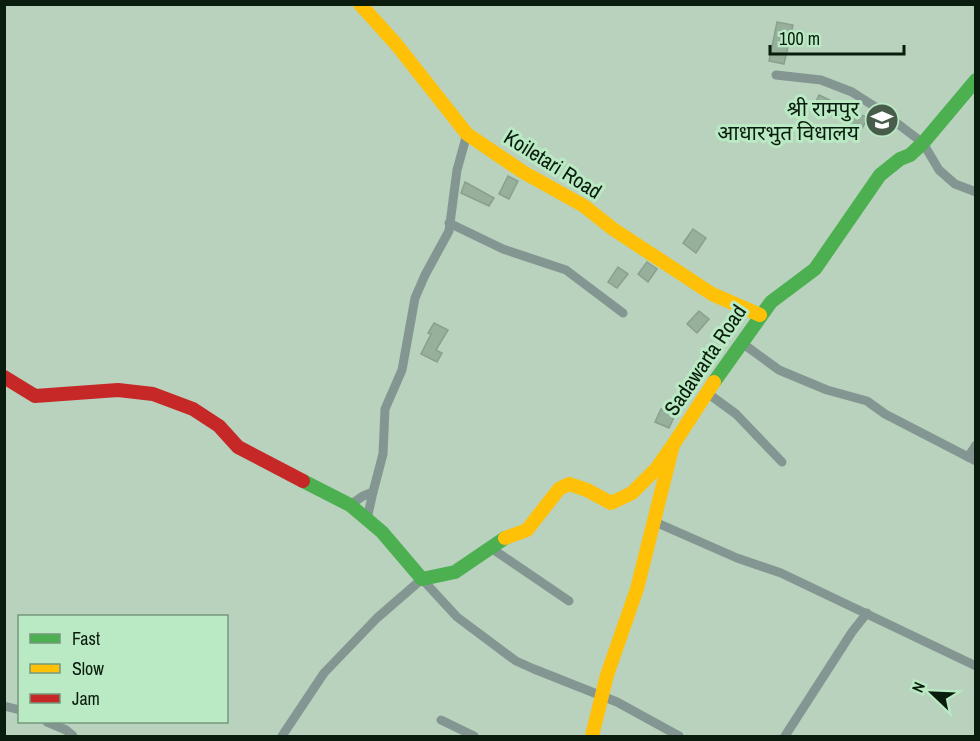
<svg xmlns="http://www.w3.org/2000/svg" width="980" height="741" font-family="'Archivo Narrow','Noto Sans Devanagari',sans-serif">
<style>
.building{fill:#96b09b;stroke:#8b9f8f;stroke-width:1.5}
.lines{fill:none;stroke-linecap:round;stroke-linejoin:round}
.street{stroke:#849692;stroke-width:9}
.fast{stroke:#4caf50;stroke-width:14}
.slow{stroke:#ffc107;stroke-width:14}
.jam{stroke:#c62828;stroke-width:14}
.labels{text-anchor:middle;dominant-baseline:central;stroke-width:6;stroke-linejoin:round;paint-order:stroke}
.poi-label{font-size:21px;fill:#0a1c0e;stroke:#baeac3;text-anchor:end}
.street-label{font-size:21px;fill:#0a1c0e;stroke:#baeac3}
</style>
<rect width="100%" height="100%" fill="#b8d2bd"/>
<g class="building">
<path d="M 777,22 L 793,25 L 784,64 L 769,61 Z"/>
<path d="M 819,95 L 868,118 L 861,130 L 814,106 Z"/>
<path d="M 508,176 L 518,181 L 509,199 L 499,194 Z"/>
<path d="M 465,182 L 494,198 L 489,206 L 461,193 Z"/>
<path d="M 693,229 L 706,238 L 696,253 L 683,243 Z"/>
<path d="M 647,262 L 657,269 L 648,282 L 638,274 Z"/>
<path d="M 618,267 L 628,274 L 617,288 L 608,282 Z"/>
<path d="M 699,311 L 709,319 L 697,333 L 687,324 Z"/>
<path d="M 434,323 L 448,330 L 436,350 L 442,353 L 437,362 L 421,354 L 431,334 L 428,333 Z"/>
<path d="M 661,409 L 675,415 L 669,428 L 655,422 Z"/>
</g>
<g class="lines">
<g class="street">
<path d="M 776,75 L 821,80 L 852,92 L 877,108 L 923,143 L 939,170 L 955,184 L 976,192"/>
<path d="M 449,223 L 503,249 L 566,270 L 623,313"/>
<path d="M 742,343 L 779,370 L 827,390 L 867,401 L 885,414 L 976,461"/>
<path d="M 706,392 L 736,414 L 782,462"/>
<path d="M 968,457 L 976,445"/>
<path d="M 350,505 L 363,496 L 373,492 L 383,454 L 385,409 L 402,370 L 415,298 L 425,275 L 449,231 L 457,170 L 467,134"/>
<path d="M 367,519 L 373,492"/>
<path d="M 655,522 L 737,558 L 781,573 L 976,666"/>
<path d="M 491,548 L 569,601"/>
<path d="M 4,706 L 20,710"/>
<path d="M 441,720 L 474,736"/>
<path d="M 47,722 L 66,730 L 73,736"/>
<path d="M 282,736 L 324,673 L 377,618 L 422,579 L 457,617 L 516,661 L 534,669 L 617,702 L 679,736"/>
<path d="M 785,736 L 852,632 L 867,613"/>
</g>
<g class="fast">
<path d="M 714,382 L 771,302 L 815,269 L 880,175 L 900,159 L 910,155 L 923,143 L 976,80"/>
<path d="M 303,481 L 350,505 L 382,532 L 422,579 L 455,572 L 505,538"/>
</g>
<g class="slow">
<path d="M 360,4 L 396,44 L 467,134 L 523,172 L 584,206 L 613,229 L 712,294 L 760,315"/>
<path d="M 505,538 L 527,530 L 559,489 L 569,484 L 587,490 L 611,503 L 632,493 L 656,469 L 673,445"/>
<path d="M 592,736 L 607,675 L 637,589 L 673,445 L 714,382"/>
</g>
<path class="jam" d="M 4,377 L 35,396 L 118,390 L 153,394 L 193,409 L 219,426 L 238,447 L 303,481"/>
</g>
<defs>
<symbol id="school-disc" viewBox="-11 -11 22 22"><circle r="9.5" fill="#475c4b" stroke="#baeac3"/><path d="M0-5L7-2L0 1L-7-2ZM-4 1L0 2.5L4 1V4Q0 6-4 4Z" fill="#fff"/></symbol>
</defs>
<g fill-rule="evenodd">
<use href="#school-disc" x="863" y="101" width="38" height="38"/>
</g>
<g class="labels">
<g class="poi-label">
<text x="859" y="108">श्री रामपुर<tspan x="859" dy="24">आधारभुत विधालय</tspan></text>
</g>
<g class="street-label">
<text transform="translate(553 164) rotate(32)">Koiletari Road</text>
<text transform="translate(705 360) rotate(-56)">Sadawarta Road</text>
</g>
</g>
<rect width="980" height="741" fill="none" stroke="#0a1c0e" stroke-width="12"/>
<rect x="18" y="615" width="210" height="108" fill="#baeac3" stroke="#74987b" stroke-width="1.5"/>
<rect x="30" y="634" width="30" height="9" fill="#4caf50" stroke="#74987b" stroke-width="1.5"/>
<text x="72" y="645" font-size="18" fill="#0a1c0e">Fast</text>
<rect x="30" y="664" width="30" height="9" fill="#ffc107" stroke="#74987b" stroke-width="1.5"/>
<text x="72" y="675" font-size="18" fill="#0a1c0e">Slow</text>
<rect x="30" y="694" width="30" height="9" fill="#c62828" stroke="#74987b" stroke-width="1.5"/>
<text x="72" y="705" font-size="18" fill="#0a1c0e">Jam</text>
<g transform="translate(932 693) rotate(293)" stroke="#baeac3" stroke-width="4.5" paint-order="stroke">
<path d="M0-4.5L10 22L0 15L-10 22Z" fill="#0a1c0e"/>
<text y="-9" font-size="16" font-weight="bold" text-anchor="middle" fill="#0a1c0e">N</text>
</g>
<path d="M770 45v9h134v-9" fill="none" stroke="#0a1c0e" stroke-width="3"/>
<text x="779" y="45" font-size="18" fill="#0a1c0e" stroke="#baeac3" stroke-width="4.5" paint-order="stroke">100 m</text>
</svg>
